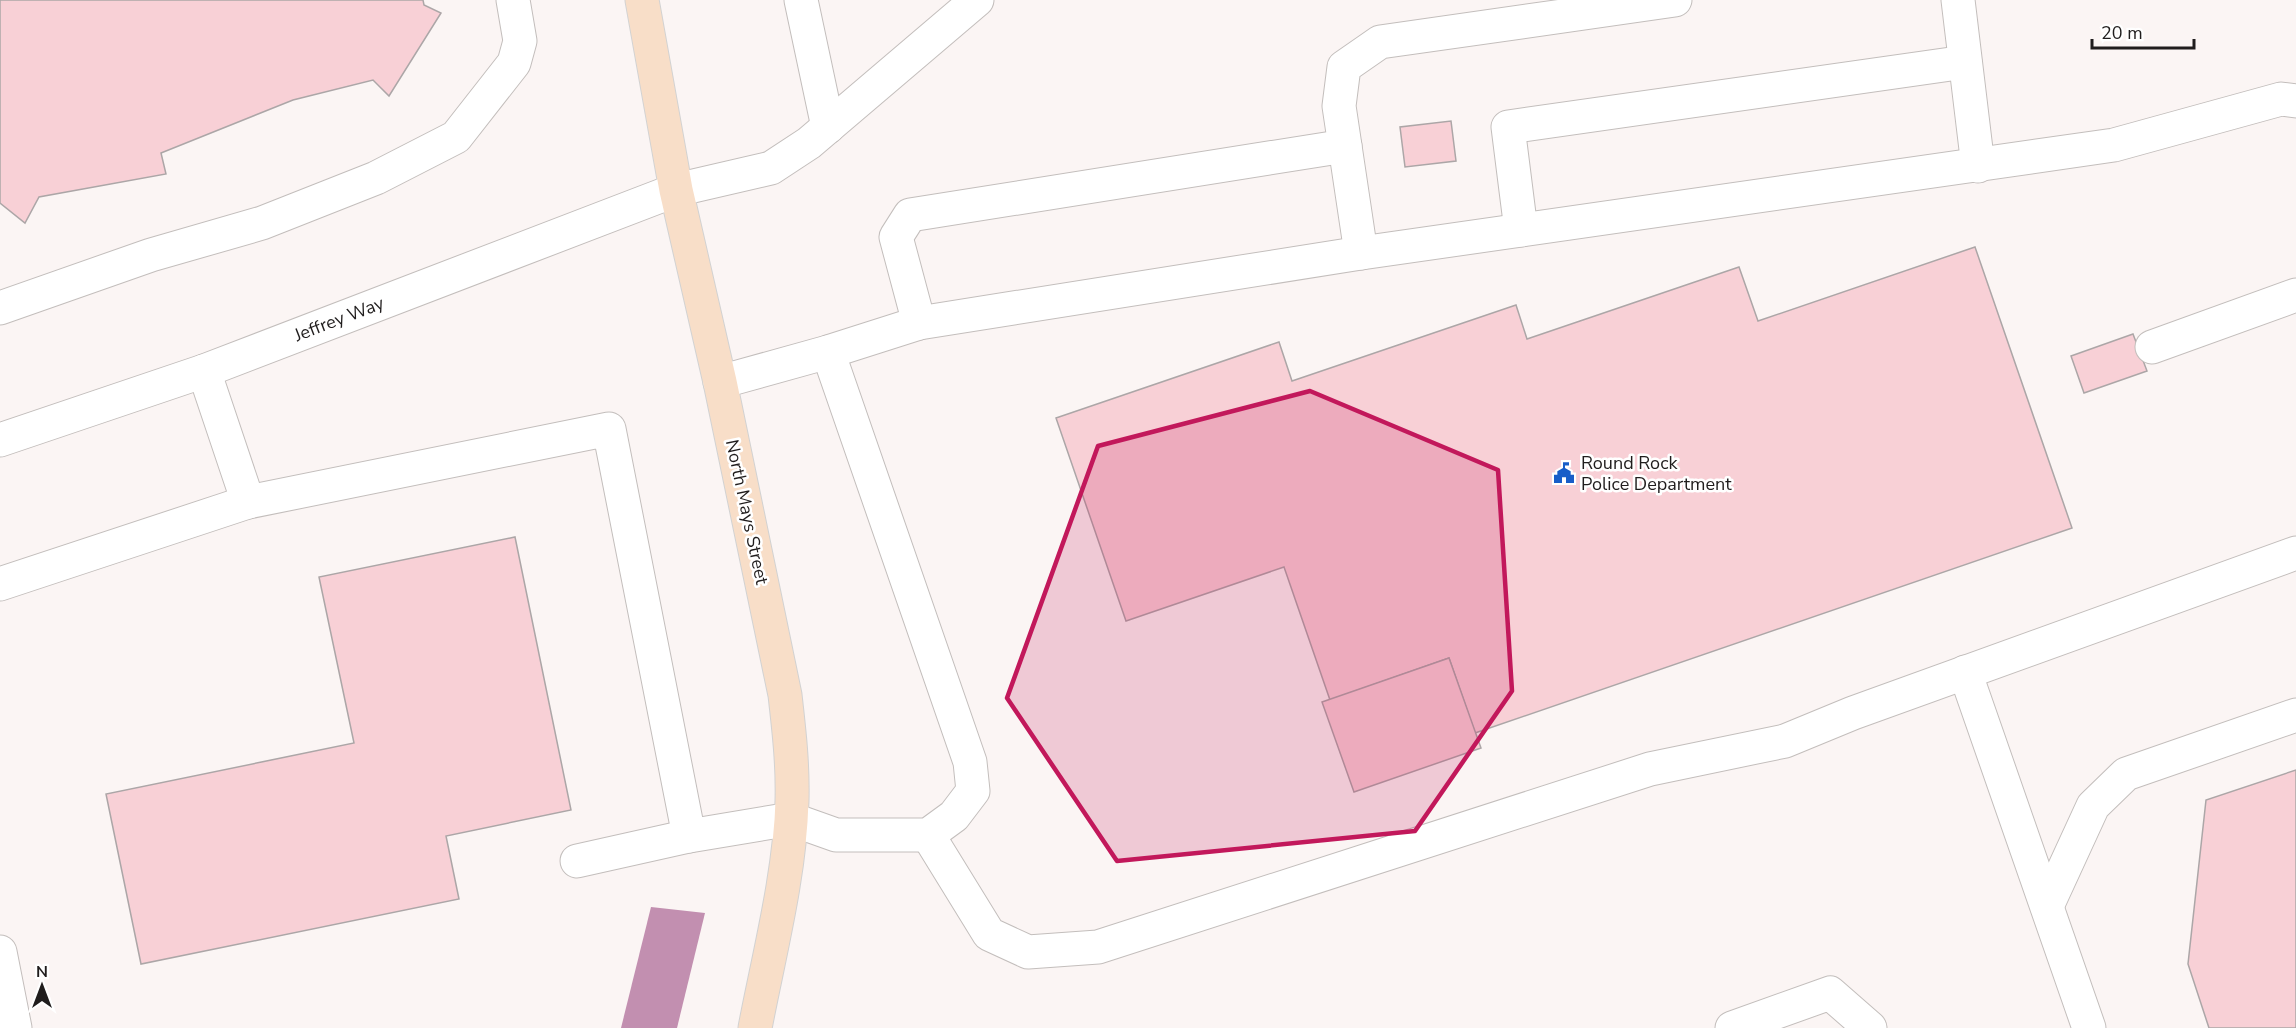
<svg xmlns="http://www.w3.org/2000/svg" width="2296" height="1028" font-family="'Nunito Sans',sans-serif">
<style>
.water{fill:#c28fb0}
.building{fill:#f8d0d6;stroke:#aca6a7;stroke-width:1.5}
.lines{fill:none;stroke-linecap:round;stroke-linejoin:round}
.minor-casing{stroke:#c3bebc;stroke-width:35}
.major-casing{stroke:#d2d2d2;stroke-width:35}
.minor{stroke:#fff;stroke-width:33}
.major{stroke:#f8dec8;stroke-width:33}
.marked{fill:#c2185b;fill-opacity:0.2;stroke:#c2185b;stroke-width:4.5;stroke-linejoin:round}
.labels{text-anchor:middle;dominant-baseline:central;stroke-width:5;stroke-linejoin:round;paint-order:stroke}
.street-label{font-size:18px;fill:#201d1d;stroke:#fff}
.poi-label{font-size:18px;fill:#201d1d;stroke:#fff;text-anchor:start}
</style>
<rect width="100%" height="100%" fill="#fbf5f4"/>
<path class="water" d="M 651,907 L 705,913 L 677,1028 L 621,1028 Z"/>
<g class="building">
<path d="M 0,0 L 423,0 L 424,5 L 441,13 L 389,96 L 373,80 L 293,100 L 161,153 L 166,174 L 39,197 L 25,223 L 0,203 Z"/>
<path d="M 1451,121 L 1456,161 L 1405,167 L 1400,127 Z"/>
<path d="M 1975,247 L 2072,528 L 1475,733 L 1449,658 L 1330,700 L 1284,567 L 1126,621 L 1056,418 L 1279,342 L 1292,381 L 1516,305 L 1527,339 L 1739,267 L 1758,321 Z"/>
<path d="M 2133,334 L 2147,371 L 2084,393 L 2071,356 Z"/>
<path d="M 515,537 L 571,810 L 446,836 L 459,899 L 141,964 L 106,794 L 354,743 L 319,577 Z"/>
<path d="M 1449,658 L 1481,748 L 1354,792 L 1322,702 Z"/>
<path d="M 2296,770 L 2296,1028 L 2209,1028 L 2188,964 L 2206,800 Z"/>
</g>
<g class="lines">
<defs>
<g id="minor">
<path d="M 801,0 L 828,127"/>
<path d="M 1958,0 L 1978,166"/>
<path d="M 1521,230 L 1508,127 L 1965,62"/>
<path d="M 1361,253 L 1339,106 L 1344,67 L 1380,42 L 1675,0"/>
<path d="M 0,308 L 151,255 L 262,223 L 376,178 L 456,137 L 514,63 L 520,41 L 513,0"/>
<path d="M 919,323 L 896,237 L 910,215 L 1345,146"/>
<path d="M 2152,347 L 2296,295"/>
<path d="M 720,382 L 828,352 L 919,323 L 1361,253 L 2114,145 L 2281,99 L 2296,101"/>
<path d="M 0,440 L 204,371 L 676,190 L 771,168 L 809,143 L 977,0"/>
<path d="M 248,502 L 609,429 L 689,836 L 791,819 L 836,835 L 928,835 L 954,816 L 973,791 L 970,762 L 828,352"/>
<path d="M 0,584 L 248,502 L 204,371"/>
<path d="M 1965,672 L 2089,1028"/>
<path d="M 928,835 L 989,934 L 1028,952 L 1098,947 L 1650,769 L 1785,741 L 1853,713 L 2296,553"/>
<path d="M 577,861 L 689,836"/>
<path d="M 2047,906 L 2093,806 L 2126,774 L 2296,715"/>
<path d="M 0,952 L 15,1028"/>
<path d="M 1732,1028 L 1830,993 L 1870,1028"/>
</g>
<path id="major" d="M 642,0 L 676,190 L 720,382 L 785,695 C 789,730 793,765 792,801 C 790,875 769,955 755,1028"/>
</defs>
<use href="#minor" class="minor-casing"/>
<use href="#major" class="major-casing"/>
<use href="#minor" class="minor"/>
<use href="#major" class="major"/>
</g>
<path class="marked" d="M 1310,391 L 1498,470 L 1512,691 L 1415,831 L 1117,861 L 1007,698 L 1098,446 Z"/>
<defs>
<symbol id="civic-bare" viewBox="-9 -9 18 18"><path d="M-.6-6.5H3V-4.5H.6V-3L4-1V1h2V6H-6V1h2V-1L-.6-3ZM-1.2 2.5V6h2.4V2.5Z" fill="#185dc8" stroke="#fff" stroke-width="2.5" paint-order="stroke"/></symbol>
</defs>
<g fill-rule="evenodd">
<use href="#civic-bare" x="1549" y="458" width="30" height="30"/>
</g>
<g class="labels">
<g class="street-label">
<text transform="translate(339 319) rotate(-21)">Jeffrey Way</text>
<text transform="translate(747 512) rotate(78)">North Mays Street</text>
</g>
<g class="poi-label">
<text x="1581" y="463">Round Rock<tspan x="1581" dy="21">Police Department</tspan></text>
</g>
</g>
<g transform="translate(42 986)" stroke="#ffffff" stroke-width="4.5" paint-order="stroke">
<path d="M0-4.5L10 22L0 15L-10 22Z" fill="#201d1d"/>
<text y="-9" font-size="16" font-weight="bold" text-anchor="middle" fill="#201d1d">N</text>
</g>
<path d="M2092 39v9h102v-9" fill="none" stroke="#201d1d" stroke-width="3"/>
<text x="2101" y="39" font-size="18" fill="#201d1d" stroke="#ffffff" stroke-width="4.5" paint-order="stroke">20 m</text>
</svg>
